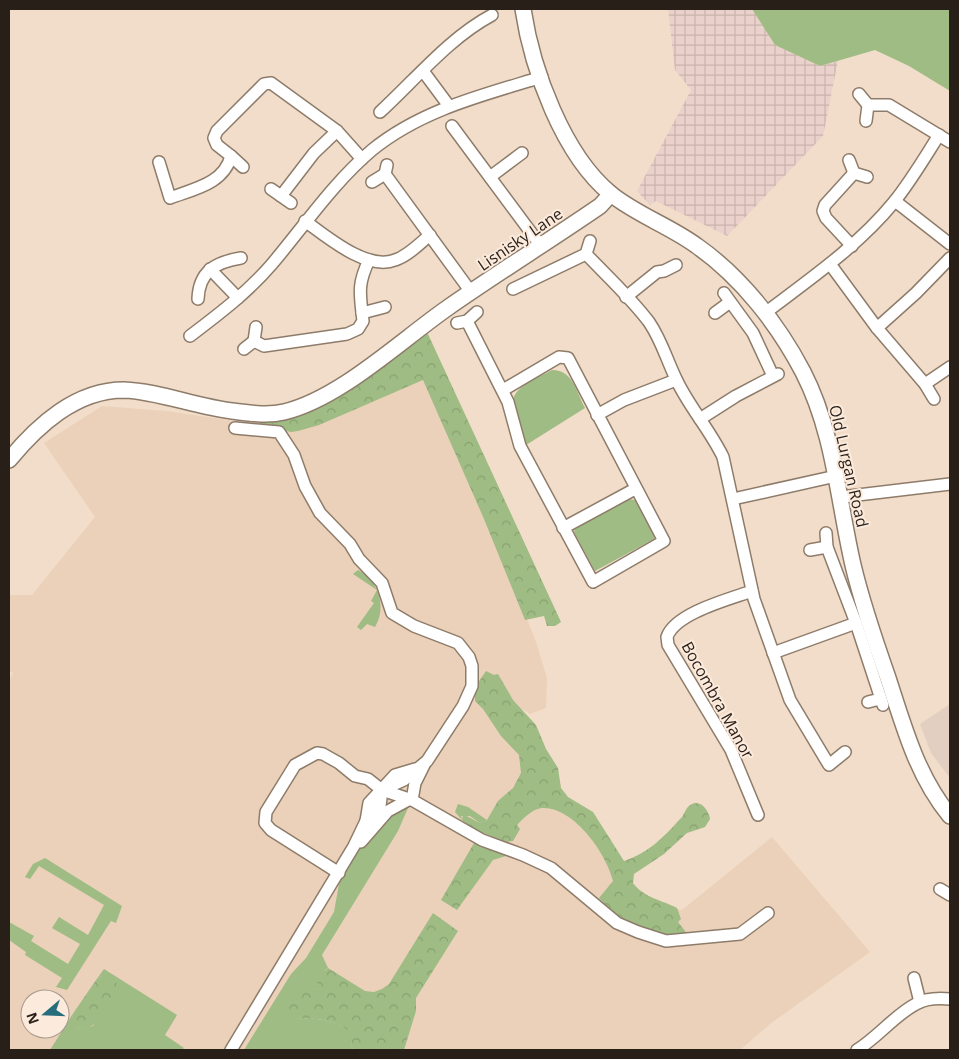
<svg xmlns="http://www.w3.org/2000/svg" width="959" height="1059" font-family="'Open Sans',sans-serif">
<style>
.built{fill:#ebd1b9;fill-rule:evenodd}
.industrial{fill:url(#industrial-grid)}
.education{fill:#e3cfc1}
.grass{fill:#9ebc83}
.forest{fill:url(#forest-crowns)}
.lines{fill:none;stroke-linecap:round;stroke-linejoin:round}
.street-casing{stroke:#8e7c6a;stroke-width:14}
.secondary-casing{stroke:#8e7c6a;stroke-width:18}
.street{stroke:#fff;stroke-width:11}
.secondary{stroke:#fff;stroke-width:15}
.labels{text-anchor:middle;dominant-baseline:central;stroke-width:4;stroke-linejoin:round;paint-order:stroke}
.street-label{font-size:16px;fill:#271f18;stroke:#fcebdc}
</style>
<defs>
<pattern id="industrial-grid" width="8" height="8" patternUnits="userSpaceOnUse" patternTransform="scale(1.25)"><rect width="8" height="8" fill="#ebd1cb"/><path d="M0 4h8M4 0v8" fill="none" stroke="#cab3ae"/></pattern>
<pattern id="forest-crowns" width="20" height="18" patternUnits="userSpaceOnUse" patternTransform="scale(1.25)"><rect width="20" height="18" fill="#9ebc83"/><path d="M2 6a3 3 0 1 1 6 0M12 15a3 3 0 1 1 6 0" fill="none" stroke="#88a170"/></pattern>
</defs>
<rect width="100%" height="100%" fill="#f2ddca"/>
<path class="built" d="M 427,367 L 536,642 L 547,678 L 546,708 L 530,714 L 491,689 L 557,793 L 591,823 L 626,896 L 682,910 L 772,837 L 870,952 L 770,1024 L 740,1050 L 9,1050 L 9,680 L 13,673 L 9,670 L 9,595 L 32,595 L 95,517 L 44,443 L 102,406 L 166,411 L 241,422 L 287,423 ZM 30,999 L 60,999 L 60,1029 L 30,1029 Z"/>
<path class="industrial" d="M 668,9 L 752,9 L 775,45 L 820,66 L 838,61 L 823,136 L 727,236 L 656,201 L 650,205 L 637,191 L 691,90 L 675,70 Z"/>
<path class="education" d="M 950,704 L 950,778 L 931,753 L 920,724 Z"/>
<g class="grass">
<path d="M 752,9 L 950,9 L 950,91 L 909,66 L 875,50 L 820,66 L 775,45 Z"/>
<path d="M 552,370 C 573,370 576,391 585,408 L 526,445 L 513,400 C 516,385 540,377 552,370 Z"/>
<path d="M 628,499 L 635,500 L 654,534 L 654,539 L 595,571 L 574,532 L 575,529 Z"/>
<path d="M 358,570 C 379,580 387,608 375,627 L 367,624 L 361,630 L 357,627 L 374,603 L 371,601 L 377,590 L 353,574 Z"/>
<path d="M 458,804 L 468,807 L 487,820 L 480,823 L 470,816 L 461,816 L 462,820 L 455,812 Z"/>
<path d="M 401,808 L 408,808 L 398,831 L 322,955 L 328,968 L 325,970 L 318,990 L 296,989 L 294,1019 C 315,1018 338,1018 354,1035 L 351,1045 L 353,1050 L 244,1050 L 291,974 L 306,958 L 334,912 L 339,884 L 356,853 L 392,812 Z"/>
<path d="M 45,858 L 122,906 L 116,923 L 111,921 L 67,990 L 56,987 L 62,978 L 25,955 L 26,952 L 9,940 L 9,922 L 34,936 L 31,941 L 68,964 L 80,944 L 52,928 L 59,917 L 88,935 L 104,905 L 39,866 L 30,879 L 25,877 L 33,864 Z"/>
<path d="M 104,969 L 177,1015 L 165,1035 L 184,1048 L 182,1050 L 50,1050 L 72,1015 L 77,1029 L 93,1026 L 99,1018 L 103,975 L 96,980 Z"/>
</g>
<g class="forest">
<path d="M 427,332 L 561,622 L 555,626 L 547,626 L 544,616 L 525,620 L 484,519 L 423,380 L 319,425 L 298,431 L 291,432 L 260,425 L 260,421 L 276,417 Z"/>
<path d="M 486,671 L 494,675 L 498,674 L 513,700 L 536,725 L 546,749 L 558,768 L 561,788 L 568,797 L 593,812 L 624,861 C 648,853 663,838 680,819 C 684,816 685,809 689,806 C 699,797 709,810 710,819 L 705,827 L 687,833 L 664,854 L 634,874 L 633,883 C 644,898 662,900 677,908 L 681,919 L 678,922 L 689,936 C 681,936 673,937 665,936 C 643,934 613,914 599,898 L 613,881 C 607,854 573,806 542,808 C 532,809 524,818 517,825 L 520,829 L 513,841 L 507,842 L 473,829 L 462,820 L 463,814 L 480,823 L 487,820 L 498,801 L 513,788 L 521,773 L 519,755 L 501,736 L 483,709 L 475,701 L 475,687 Z"/>
<path d="M 480,842 L 509,855 L 493,860 L 457,910 L 441,900 L 474,843 Z"/>
<path d="M 433,913 L 458,931 L 416,998 L 416,1011 L 404,1050 L 353,1050 L 351,1045 L 353,1035 C 338,1018 315,1018 294,1019 L 286,1012 L 290,992 L 296,988 L 318,990 L 317,978 L 328,968 L 365,991 L 374,992 L 382,989 L 389,984 Z"/>
<path d="M 103,975 L 109,975 C 112,978 116,980 117,984 C 119,993 100,1021 93,1025 C 89,1028 82,1028 77,1029 L 74,1023 L 72,1015 L 96,980 Z"/>
</g>
<g class="lines">
<defs>
<g id="street">
<path d="M 423,71 L 449,106"/>
<path d="M 859,94 L 868,105 L 866,121"/>
<path d="M 868,105 L 889,105 L 950,142"/>
<path d="M 380,112 C 416,79 449,38 492,15"/>
<path d="M 452,126 L 541,246"/>
<path d="M 231,156 L 243,167"/>
<path d="M 849,160 L 854,173 L 867,177"/>
<path d="M 159,162 L 170,198 C 193,189 224,184 231,156 L 217,145 L 214,138 L 217,131 L 264,84 L 271,83 L 337,131 L 362,159"/>
<path d="M 385,174 L 471,292"/>
<path d="M 490,177 L 522,153"/>
<path d="M 372,182 L 385,174 L 387,165"/>
<path d="M 271,189 L 291,203"/>
<path d="M 281,196 L 314,153 L 337,131"/>
<path d="M 895,201 L 950,244"/>
<path d="M 305,221 C 327,237 367,271 395,260 C 408,256 420,243 430,235"/>
<path d="M 852,246 L 826,218 L 823,211 L 825,205 L 854,173"/>
<path d="M 586,254 C 607,276 631,298 649,322 C 662,341 667,361 677,381 C 690,408 710,430 723,457 L 754,599 L 790,700 L 829,765 L 845,752"/>
<path d="M 830,264 L 877,328 L 925,384 L 934,399"/>
<path d="M 210,269 L 238,298"/>
<path d="M 513,289 L 586,254 L 590,241"/>
<path d="M 724,293 L 753,333 L 773,376"/>
<path d="M 626,297 L 657,272 L 664,271 L 676,265"/>
<path d="M 198,299 C 199,271 216,262 241,258"/>
<path d="M 362,313 L 385,307"/>
<path d="M 715,313 L 730,302"/>
<path d="M 765,313 C 810,279 858,246 894,202 C 911,181 925,157 939,135"/>
<path d="M 467,321 L 508,402 L 520,446 L 593,582 L 664,541 L 568,358 L 559,357 L 503,390"/>
<path d="M 457,323 L 467,321 L 477,312"/>
<path d="M 256,327 L 254,341 L 264,346 L 347,334 L 358,329 L 363,321 C 360,294 357,285 369,260"/>
<path d="M 877,328 L 916,293 L 950,258"/>
<path d="M 190,336 C 219,314 248,292 272,264 C 305,225 333,183 372,150 C 421,110 483,95 542,77"/>
<path d="M 244,349 L 254,341"/>
<path d="M 925,384 L 950,367"/>
<path d="M 597,415 L 624,400 L 676,380"/>
<path d="M 700,419 L 736,396 L 778,374"/>
<path d="M 235,428 L 279,432 L 294,455 L 305,486 L 320,513 L 350,544 L 359,559 L 382,583 L 392,613 L 414,626 L 458,643 L 469,657 L 472,666 L 472,686 L 463,706 L 427,761 L 404,780 L 382,790"/>
<path d="M 841,497 L 950,484"/>
<path d="M 733,499 L 836,476"/>
<path d="M 563,528 L 635,489"/>
<path d="M 826,533 L 827,547 L 856,623 L 883,705"/>
<path d="M 810,550 L 827,547"/>
<path d="M 752,591 C 730,599 675,613 667,637 L 668,645 L 731,750 L 758,815"/>
<path d="M 773,653 L 856,623"/>
<path d="M 868,702 L 880,699"/>
<path d="M 412,800 L 415,783 L 424,765"/>
<path d="M 366,821 L 380,806 L 382,790"/>
<path d="M 361,842 L 388,811 L 410,799"/>
<path d="M 339,873 L 271,830 L 265,823 L 266,812 L 295,765 L 317,753 L 323,754 L 339,763 L 355,776 L 368,779 L 382,790 L 412,800 L 482,840 L 523,855 L 551,868 L 617,923 L 638,932 L 666,941 L 740,934 L 768,913"/>
<path d="M 940,889 L 950,895"/>
<path d="M 914,978 L 920,1002"/>
<path d="M 231,1050 L 354,846 L 366,821 L 369,803 L 395,775 L 415,769"/>
<path d="M 857,1050 C 878,1037 896,1014 916,1004 C 926,998 939,998 950,999"/>
</g>
<g id="secondary">
<path d="M 523,9 C 532,69 563,155 611,194 C 637,215 670,226 697,246 C 741,277 778,324 803,372 C 834,432 838,500 853,565 C 862,603 875,641 888,678 C 904,727 917,776 950,816"/>
<path d="M 9,460 C 38,425 76,390 124,390 C 157,391 197,407 232,411 C 249,413 267,416 284,412 C 339,399 399,342 446,309 C 496,274 549,241 600,206 L 611,194"/>
</g>
</defs>
<use href="#street" class="street-casing"/>
<use href="#secondary" class="secondary-casing"/>
<use href="#street" class="street"/>
<use href="#secondary" class="secondary"/>
</g>
<g class="labels">
<g class="street-label">
<text transform="translate(520 239) rotate(-34)">Lisnisky Lane</text>
<text transform="translate(849 466) rotate(77)">Old Lurgan Road</text>
<text transform="translate(718 700) rotate(61)">Bocombra Manor</text>
</g>
</g>
<rect width="959" height="1059" fill="none" stroke="#271f18" stroke-width="20"/>
<g transform="translate(45 1014) rotate(251)"><circle r="24" fill="#fcebdc" stroke="#a7998e"/>
<path d="M0-4L9 19L0 12L-9 19Z" fill="#276e7c"/>
<text y="-8" font-size="14" font-weight="bold" text-anchor="middle" fill="#271f18">N</text>
</g>
</svg>
